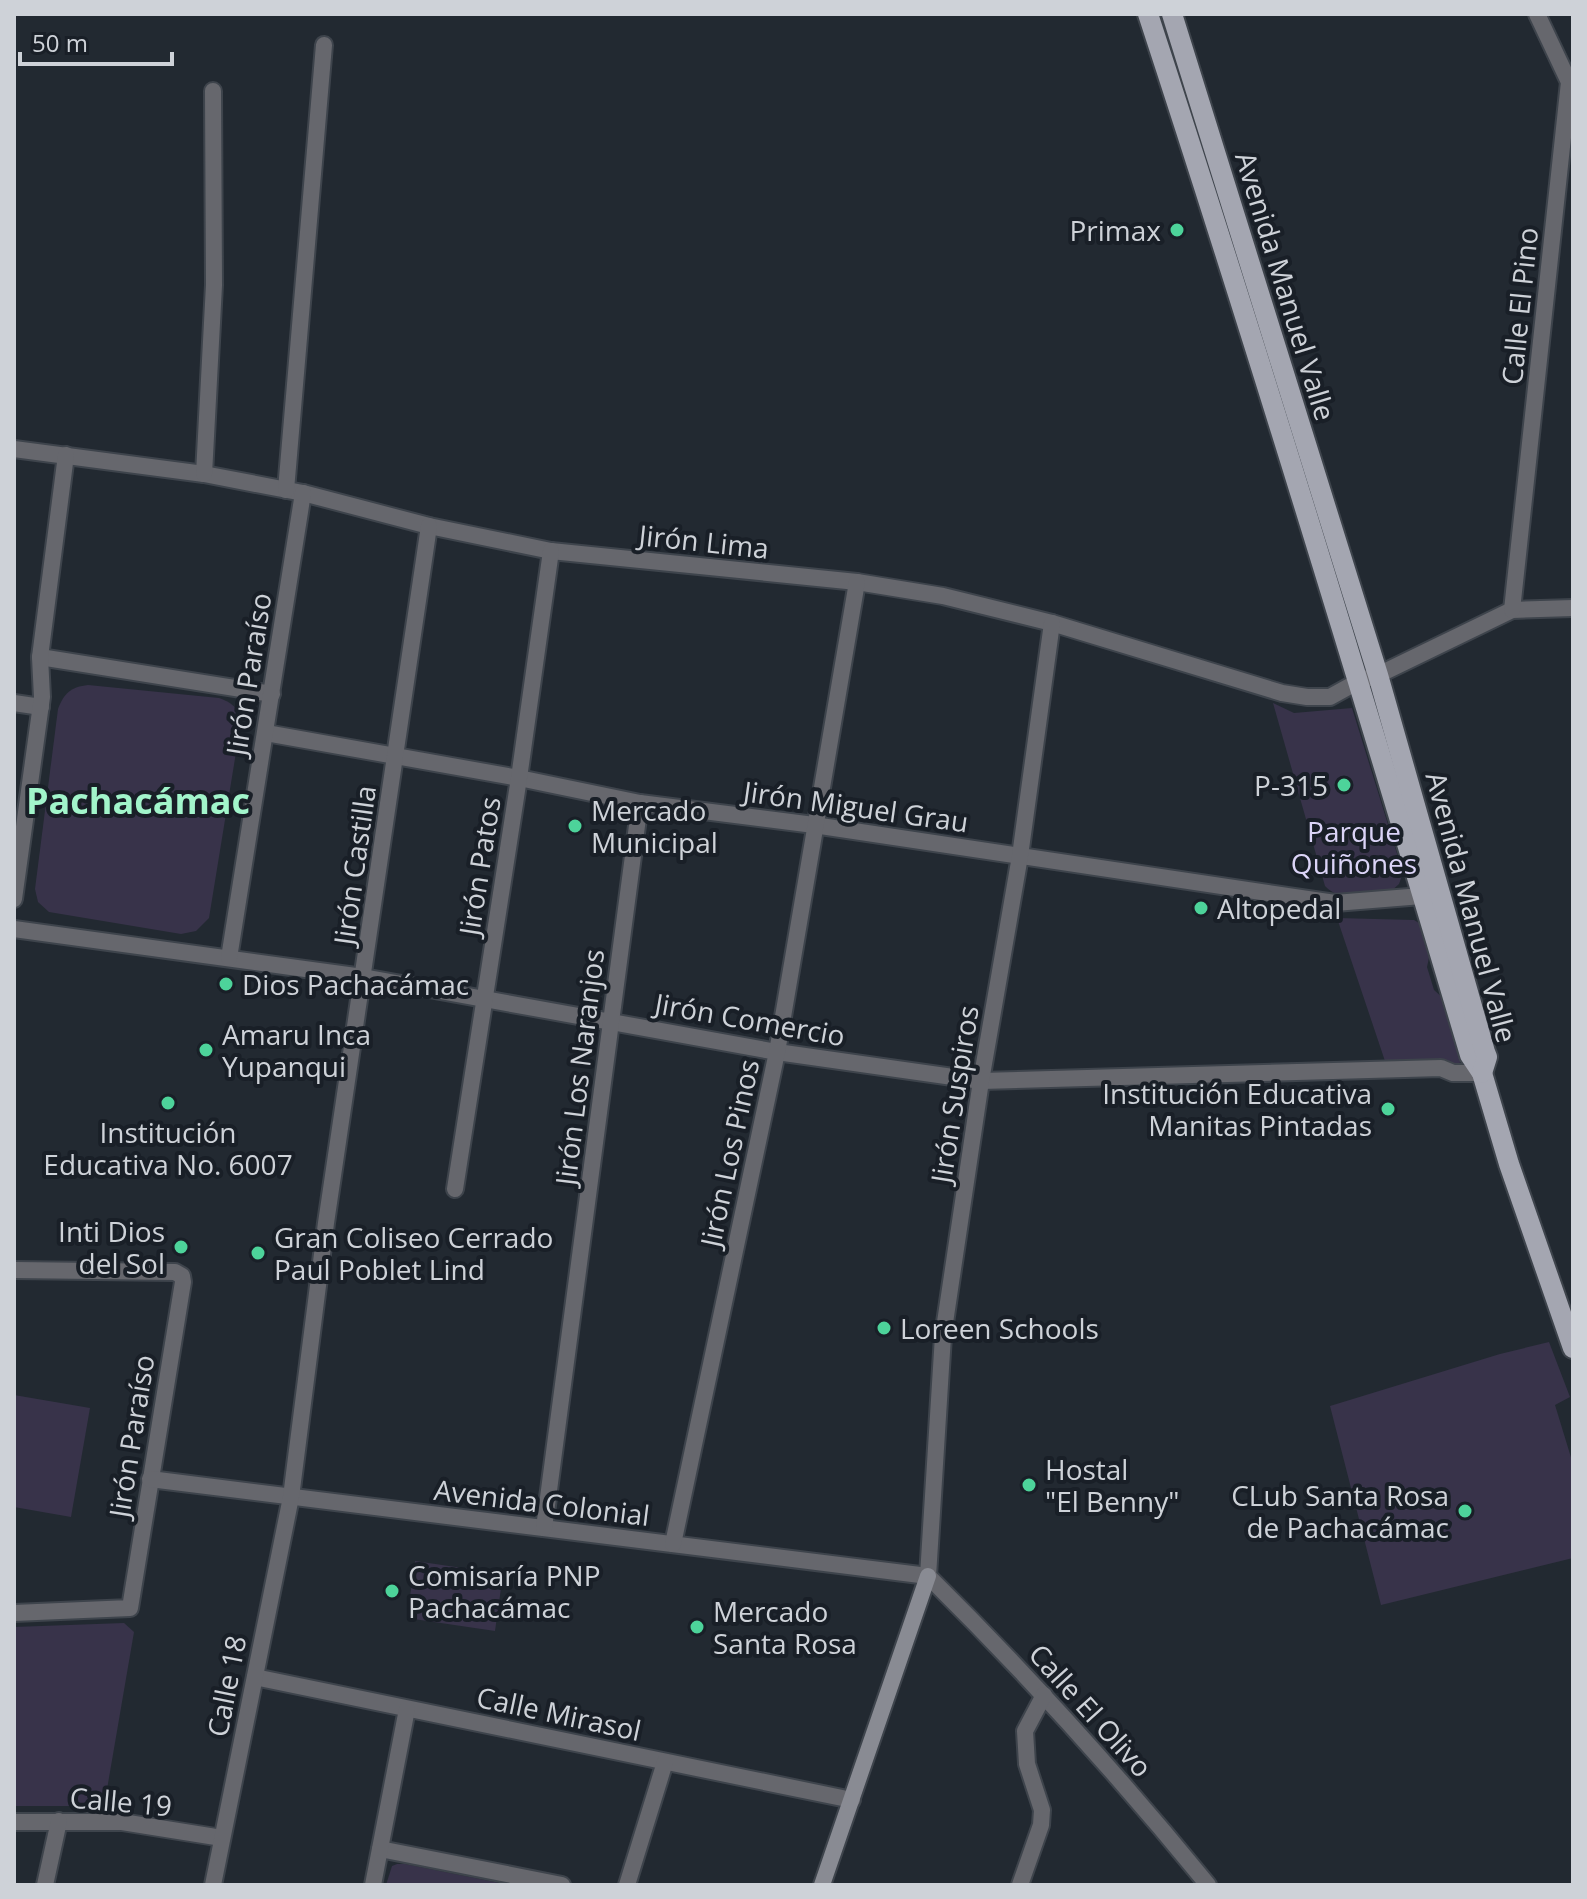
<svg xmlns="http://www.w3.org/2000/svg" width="1587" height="1899" font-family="'Open Sans',sans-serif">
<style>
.green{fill:#38334a}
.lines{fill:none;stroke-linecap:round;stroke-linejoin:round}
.street-casing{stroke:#3e444c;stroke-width:20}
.secondary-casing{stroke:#3e444c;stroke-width:20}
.primary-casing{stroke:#3e444c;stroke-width:24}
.street{stroke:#66676d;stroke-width:16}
.secondary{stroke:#898b93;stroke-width:16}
.primary{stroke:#a4a6b1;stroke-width:20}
.poi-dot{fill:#4dd39a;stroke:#191f27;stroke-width:3}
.labels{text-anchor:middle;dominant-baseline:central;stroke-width:8;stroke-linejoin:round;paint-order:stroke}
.poi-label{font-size:28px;fill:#ced2d8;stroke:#191f27;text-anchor:start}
.street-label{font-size:28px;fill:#ced2d8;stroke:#191f27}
.park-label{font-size:28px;fill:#dbd4f7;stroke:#191f27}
.district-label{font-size:36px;font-weight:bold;fill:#a2f5cb;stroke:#191f27}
</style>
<rect width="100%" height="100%" fill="#222931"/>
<g class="green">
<path d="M 88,685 L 219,698 C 239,705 242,715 239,734 L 209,918 L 196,931 L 181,934 L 49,912 L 38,902 L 35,889 L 58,709 C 64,693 71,687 88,685 Z"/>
<path d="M 1273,703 L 1294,713 L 1352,708 L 1403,873 L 1399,884 L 1389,893 C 1367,895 1342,904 1325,886 Z"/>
<path d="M 1337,918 L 1414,920 L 1419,923 L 1430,953 L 1427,967 L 1434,990 L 1444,999 L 1463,1057 L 1459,1064 L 1387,1067 Z"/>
<path d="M 1549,1342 L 1570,1397 L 1555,1405 L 1573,1464 L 1573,1558 L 1381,1605 L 1330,1406 L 1500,1354 Z"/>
<path d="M 14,1395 L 90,1408 L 71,1517 L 14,1507 Z"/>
<path d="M 415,1561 L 503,1574 L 495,1631 L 407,1618 Z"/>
<path d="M 124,1623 L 134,1632 L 105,1801 L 97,1806 L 14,1806 L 14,1627 Z"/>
<path d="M 397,1864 L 405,1864 L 510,1885 L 386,1885 L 392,1866 Z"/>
</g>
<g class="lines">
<defs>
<g id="street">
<path d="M 14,449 L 204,474 L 303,493 L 429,526 L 551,551 L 857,582 L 943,596 L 1052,623 L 1282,693 L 1307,697 L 1330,697 L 1359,681 L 1378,675 L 1512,610 L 1573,608"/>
<path d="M 204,474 L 214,285 L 213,91"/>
<path d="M 286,490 L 324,45"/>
<path d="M 1512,610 L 1569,82 L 1537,14"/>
<path d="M 40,657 L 272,694"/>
<path d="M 14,703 L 41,707"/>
<path d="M 266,733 L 519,778 L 640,803 L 814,825 L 1335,903 L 1434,895"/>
<path d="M 14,899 L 42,697 L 40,657 L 66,455"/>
<path d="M 14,929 L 363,977 L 777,1052 L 981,1081 L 1441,1068 L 1453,1073 L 1482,1073"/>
<path d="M 229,958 L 303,493"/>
<path d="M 455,1189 L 519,778 L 551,551"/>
<path d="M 14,1270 L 175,1272 L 182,1276 L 183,1282 L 130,1608 L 14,1613"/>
<path d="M 150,1479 L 928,1576"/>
<path d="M 544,1528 L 640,803"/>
<path d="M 673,1544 L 777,1052 L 857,582"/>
<path d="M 928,1576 L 943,1336 L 981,1081 L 1020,856 L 1052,623"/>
<path d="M 928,1576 C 1027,1674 1120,1777 1208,1885"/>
<path d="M 255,1677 L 852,1800"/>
<path d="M 14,1822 L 122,1822 L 222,1838"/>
<path d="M 380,1849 L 562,1885"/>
<path d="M 45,1885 L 59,1821"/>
<path d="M 213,1885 L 291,1497 L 326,1223 L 429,526"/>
<path d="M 373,1885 L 407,1709"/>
<path d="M 627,1885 L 665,1762"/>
<path d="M 1020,1885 L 1041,1825 L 1042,1810 L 1027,1764 L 1025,1731 L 1044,1695"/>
</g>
<path id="secondary" d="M 822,1885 L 928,1576"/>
<g id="primary">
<path d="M 1148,14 C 1261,359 1367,707 1470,1055 L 1482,1073 L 1509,1164 L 1573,1348"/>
<path d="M 1172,14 L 1378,675 L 1485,1052 L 1487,1057 L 1482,1073"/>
</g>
</defs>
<use href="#street" class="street-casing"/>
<use href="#secondary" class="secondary-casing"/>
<use href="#primary" class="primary-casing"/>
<use href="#street" class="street"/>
<use href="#secondary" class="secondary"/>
<use href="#primary" class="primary"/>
</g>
<g class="poi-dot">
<circle cx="1177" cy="230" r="8"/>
<circle cx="1344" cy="785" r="8"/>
<circle cx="575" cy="826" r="8"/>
<circle cx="1201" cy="908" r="8"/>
<circle cx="226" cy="984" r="8"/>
<circle cx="206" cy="1050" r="8"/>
<circle cx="168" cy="1103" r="8"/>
<circle cx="1388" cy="1109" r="8"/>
<circle cx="181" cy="1247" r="8"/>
<circle cx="258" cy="1253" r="8"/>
<circle cx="884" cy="1328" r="8"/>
<circle cx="1029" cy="1485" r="8"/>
<circle cx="1465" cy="1511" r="8"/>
<circle cx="392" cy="1591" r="8"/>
<circle cx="697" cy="1627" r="8"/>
</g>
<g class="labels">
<g class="poi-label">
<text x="1161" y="230" text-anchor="end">Primax</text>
<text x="1328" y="785" text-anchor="end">P-315</text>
<text x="591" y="810">Mercado<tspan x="591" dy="32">Municipal</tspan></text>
<text x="1217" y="908">Altopedal</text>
<text x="242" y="984">Dios Pachacámac</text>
<text x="222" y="1034">Amaru Inca<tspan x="222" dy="32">Yupanqui</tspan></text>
<text x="1372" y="1093" text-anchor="end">Institución Educativa<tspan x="1372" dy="32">Manitas Pintadas</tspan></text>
<text x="168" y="1132" text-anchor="middle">Institución<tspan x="168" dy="32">Educativa No. 6007</tspan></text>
<text x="165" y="1231" text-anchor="end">Inti Dios<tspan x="165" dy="32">del Sol</tspan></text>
<text x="274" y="1237">Gran Coliseo Cerrado<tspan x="274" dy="32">Paul Poblet Lind</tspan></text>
<text x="900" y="1328">Loreen Schools</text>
<text x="1045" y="1469">Hostal<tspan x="1045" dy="32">"El Benny"</tspan></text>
<text x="1449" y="1495" text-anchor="end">CLub Santa Rosa<tspan x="1449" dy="32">de Pachacámac</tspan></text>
<text x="408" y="1575">Comisaría PNP<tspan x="408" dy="32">Pachacámac</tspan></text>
<text x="713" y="1611">Mercado<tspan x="713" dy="32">Santa Rosa</tspan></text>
</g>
<g class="street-label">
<text transform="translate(1286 286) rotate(73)">Avenida Manuel Valle</text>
<text transform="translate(1519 306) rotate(-84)">Calle El Pino</text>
<text transform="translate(704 541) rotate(6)">Jirón Lima</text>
<text transform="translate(248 674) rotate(-81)">Jirón Paraíso</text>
<text transform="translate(856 806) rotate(8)">Jirón Miguel Grau</text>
<text transform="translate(354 865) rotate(-82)">Jirón Castilla</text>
<text transform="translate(479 866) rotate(-81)">Jirón Patos</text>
<text transform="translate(1472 907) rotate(75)">Avenida Manuel Valle</text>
<text transform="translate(750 1019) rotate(10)">Jirón Comercio</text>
<text transform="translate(579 1067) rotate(-83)">Jirón Los Naranjos</text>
<text transform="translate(954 1094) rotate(-81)">Jirón Suspiros</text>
<text transform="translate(729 1153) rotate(-78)">Jirón Los Pinos</text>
<text transform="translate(131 1436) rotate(-81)">Jirón Paraíso</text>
<text transform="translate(542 1502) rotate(7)">Avenida Colonial</text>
<text transform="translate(226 1686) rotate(-79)">Calle 18</text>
<text transform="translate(1091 1710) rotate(48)">Calle El Olivo</text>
<text transform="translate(559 1713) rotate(12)">Calle Mirasol</text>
<text transform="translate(121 1801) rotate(5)">Calle 19</text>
</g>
<g class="park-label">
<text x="1354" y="831">Parque<tspan x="1354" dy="32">Quiñones</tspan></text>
</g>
<g class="district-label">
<text x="138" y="800">Pachacámac</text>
</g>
</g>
<rect width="1587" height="1899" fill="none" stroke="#ced2d8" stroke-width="32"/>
<path d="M20 52v12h152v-12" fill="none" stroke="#ced2d8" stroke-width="4"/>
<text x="32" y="52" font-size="24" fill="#ced2d8" stroke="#191f27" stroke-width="6" paint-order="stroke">50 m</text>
</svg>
